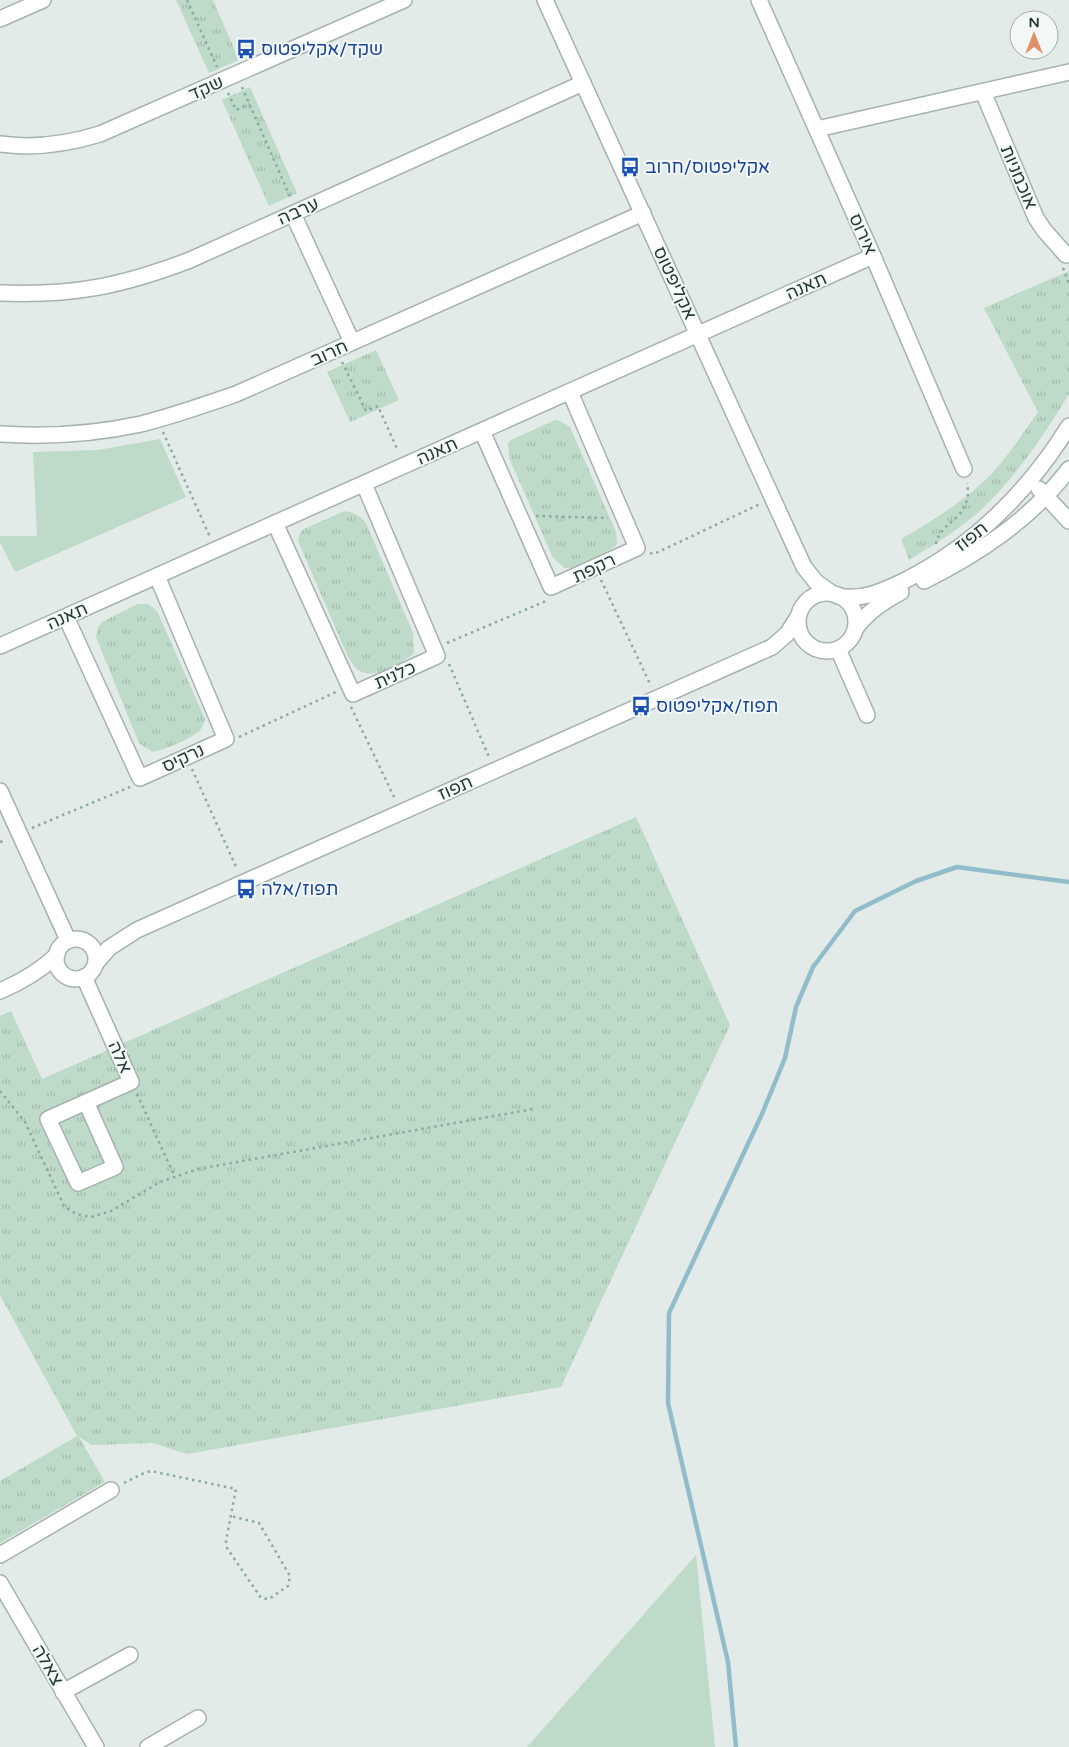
<svg xmlns="http://www.w3.org/2000/svg" width="1069" height="1747" font-family="'Varela Round','Noto Sans Hebrew',sans-serif">
<style>
.green{fill:#bedac8}
.park{fill:url(#park-tufts)}
.lines{fill:none;stroke-linecap:round;stroke-linejoin:round}
.stream{stroke:#91bdca;stroke-width:4.5}
.minor-casing{stroke:#a6b2af;stroke-width:18}
.path{stroke:#87aba2;stroke-width:2.5;stroke-dasharray:2.5 4;stroke-linecap:butt}
.minor{stroke:#fff;stroke-width:15}
.labels{text-anchor:middle;dominant-baseline:central;stroke-width:4;stroke-linejoin:round;paint-order:stroke}
.transit-label{font-size:18px;fill:#164399;stroke:#f3f8f6;text-anchor:start}
.street-label{font-size:18px;fill:#253a36;stroke:#f3f8f6}
</style>
<defs>
<pattern id="park-tufts" width="24" height="20" patternUnits="userSpaceOnUse" patternTransform="scale(1.25)"><rect width="24" height="20" fill="#bedac8"/><path d="M3 7l-1-3M5 7V3M7 7l1-3M15 17l-1-3M17 17v-4M19 17l1-3" fill="none" stroke="#a3bcac"/></pattern>
</defs>
<rect width="100%" height="100%" fill="#e3ebe8"/>
<g class="green">
<path d="M 160,439 L 186,497 L 15,572 L 0,542 L 0,536 L 37,536 L 33,452 L 98,450 Z"/>
<path d="M 696,1555 L 715,1747 L 527,1747 Z"/>
</g>
<g class="park">
<path d="M 176,0 L 213,0 L 239,60 L 209,73 Z"/>
<path d="M 250,87 L 297,193 L 269,206 L 222,100 Z"/>
<path d="M 1069,271 L 1069,394 L 1066,399 C 1042,438 1017,475 984,507 C 962,528 935,544 909,560 L 901,539 C 934,520 968,499 994,471 C 1010,453 1024,432 1038,412 L 984,308 Z"/>
<path d="M 376,350 L 399,400 L 350,422 L 327,372 Z"/>
<path d="M 555,420 L 560,421 L 570,427 L 616,532 L 617,543 L 615,547 L 578,568 L 565,568 L 553,558 L 509,458 L 508,443 L 511,440 Z"/>
<path d="M 342,512 C 353,510 359,516 366,523 L 413,633 L 414,652 L 411,656 C 397,664 374,681 358,670 C 354,667 351,661 348,657 L 298,541 L 300,533 L 304,529 Z"/>
<path d="M 138,604 L 148,604 L 157,611 L 205,719 C 204,723 203,727 200,730 C 191,739 164,750 152,752 L 139,743 L 96,637 L 98,627 L 102,622 Z"/>
<path d="M 636,817 L 730,1025 L 561,1387 L 187,1454 L 153,1443 L 92,1445 L 79,1437 L 105,1482 L 0,1543 L 0,1481 L 77,1436 L 0,1295 L 0,1016 L 11,1011 L 42,1079 Z"/>
</g>
<g class="lines">
<path class="stream" d="M 736,1747 L 728,1662 L 668,1403 L 669,1313 L 762,1114 L 785,1058 L 796,1007 L 813,967 L 855,911 L 916,881 L 957,867 L 1069,882"/>
<defs>
<g id="minor">
<path d="M 545,0 L 804,567 L 816,582 L 833,594"/>
<path d="M 759,0 L 873,256 L 964,469"/>
<path d="M 0,19 L 43,0"/>
<path d="M 983,92 L 1036,218 L 1044,230 L 1066,255"/>
<path d="M 817,129 L 1069,72"/>
<path d="M 0,144 C 34,149 67,144 100,134 L 404,0"/>
<path d="M 293,214 L 352,342"/>
<path d="M 0,293 C 73,296 122,286 190,260 L 583,83"/>
<path d="M 482,431 L 551,587 L 637,548 L 570,392"/>
<path d="M 0,434 C 46,437 95,434 141,424 C 173,416 204,405 236,394 L 643,213"/>
<path d="M 1039,489 L 1069,521"/>
<path d="M 275,523 L 353,694 L 437,656 L 364,484"/>
<path d="M 924,581 C 980,553 1031,519 1069,469"/>
<circle cx="827" cy="622" r="29"/>
<path d="M 838,596 C 862,601 883,591 904,581 C 973,546 1028,492 1069,426"/>
<path d="M 66,617 L 140,778 L 226,739 L 157,576"/>
<path d="M 856,628 C 867,612 884,601 901,592"/>
<path d="M 0,646 L 873,256"/>
<path d="M 838,649 L 867,715"/>
<path d="M 0,791 L 68,940"/>
<circle cx="76" cy="959" r="20"/>
<path d="M 96,963 L 109,948 L 137,930 L 772,647 L 787,634 L 798,617"/>
<path d="M 84,977 L 131,1082 L 48,1119 L 78,1183 L 115,1167 L 86,1102"/>
<path d="M 0,991 C 21,982 40,971 57,955"/>
<path d="M 0,1555 L 111,1490"/>
<path d="M 0,1583 L 96,1747"/>
<path d="M 63,1692 L 130,1655"/>
<path d="M 148,1747 L 198,1718"/>
</g>
</defs>
<use href="#minor" class="minor-casing"/>
<g class="path">
<path d="M 187,0 L 217,67"/>
<path d="M 242,87 L 291,199"/>
<path d="M 228,93 L 236,110 L 249,104"/>
<path d="M 1063,268 L 1069,284"/>
<path d="M 342,362 L 366,411 L 378,406 L 398,451"/>
<path d="M 163,432 L 210,537"/>
<path d="M 536,516 L 608,518"/>
<path d="M 936,544 C 939,521 974,519 967,483"/>
<path d="M 650,553 L 654,554 L 760,504"/>
<path d="M 601,580 L 651,686"/>
<path d="M 447,643 L 546,601"/>
<path d="M 449,664 L 489,757"/>
<path d="M 351,707 L 395,799"/>
<path d="M 239,737 L 336,692"/>
<path d="M 192,769 L 237,869"/>
<path d="M 32,828 L 130,787"/>
<path d="M 0,842 L 6,840"/>
<path d="M 0,1091 L 25,1122 L 64,1206 L 76,1214 L 91,1217 L 111,1211 L 160,1182 L 198,1169 L 533,1109"/>
<path d="M 137,1094 L 175,1177"/>
<path d="M 124,1483 L 144,1473 L 151,1471 L 236,1489 L 226,1541 L 227,1548 L 261,1598 L 269,1599 L 288,1586 L 290,1576 L 259,1523 L 231,1516"/>
</g>
<use href="#minor" class="minor"/>
</g>
<defs>
<symbol id="bus-bare" viewBox="-9 -9 18 18"><path d="M-5-6H5V4H4V6H2V4H-2V6H-4V4H-5ZM-3.5-4V0h7V-4ZM-3.5 1.2v1.5H-2V1.2ZM2 1.2v1.5H3.5V1.2Z" fill="#1a4fb4" stroke="#f3f8f6" stroke-width="2.5" paint-order="stroke"/></symbol>
</defs>
<g fill-rule="evenodd">
<use href="#bus-bare" x="232" y="35" width="28" height="28"/>
<use href="#bus-bare" x="616" y="153" width="28" height="28"/>
<use href="#bus-bare" x="627" y="692" width="28" height="28"/>
<use href="#bus-bare" x="232" y="875" width="28" height="28"/>
</g>
<g class="labels">
<g class="transit-label">
<text x="261" y="49">שקד/אקליפטוס</text>
<text x="645" y="167">אקליפטוס/חרוב</text>
<text x="656" y="706">תפוז/אקליפטוס</text>
<text x="261" y="889">תפוז/אלה</text>
</g>
<g class="street-label">
<text transform="translate(206 88) rotate(-24)">שקד</text>
<text transform="translate(1019 177) rotate(67)">אוכמניות</text>
<text transform="translate(298 211) rotate(-24)">ערבה</text>
<text transform="translate(863 234) rotate(66)">אירוס</text>
<text transform="translate(675 283) rotate(65)">אקליפטוס</text>
<text transform="translate(806 286) rotate(-24)">תאנה</text>
<text transform="translate(329 353) rotate(-24)">חרוב</text>
<text transform="translate(437 451) rotate(-24)">תאנה</text>
<text transform="translate(971 537) rotate(-38)">תפוז</text>
<text transform="translate(594 568) rotate(-25)">רקפת</text>
<text transform="translate(67 616) rotate(-24)">תאנה</text>
<text transform="translate(395 675) rotate(-24)">כלנית</text>
<text transform="translate(183 758) rotate(-25)">נרקיס</text>
<text transform="translate(455 788) rotate(-24)">תפוז</text>
<text transform="translate(120 1057) rotate(66)">אלה</text>
<text transform="translate(48 1665) rotate(60)">צאלה</text>
</g>
</g>
<g transform="translate(1034 35)"><circle r="24" fill="#f3f8f6" stroke="#a1aca9"/>
<path d="M0-4L9 19L0 12L-9 19Z" fill="#e2906a"/>
<text y="-8" font-size="14" font-weight="bold" text-anchor="middle" fill="#253a36">N</text>
</g>
</svg>
